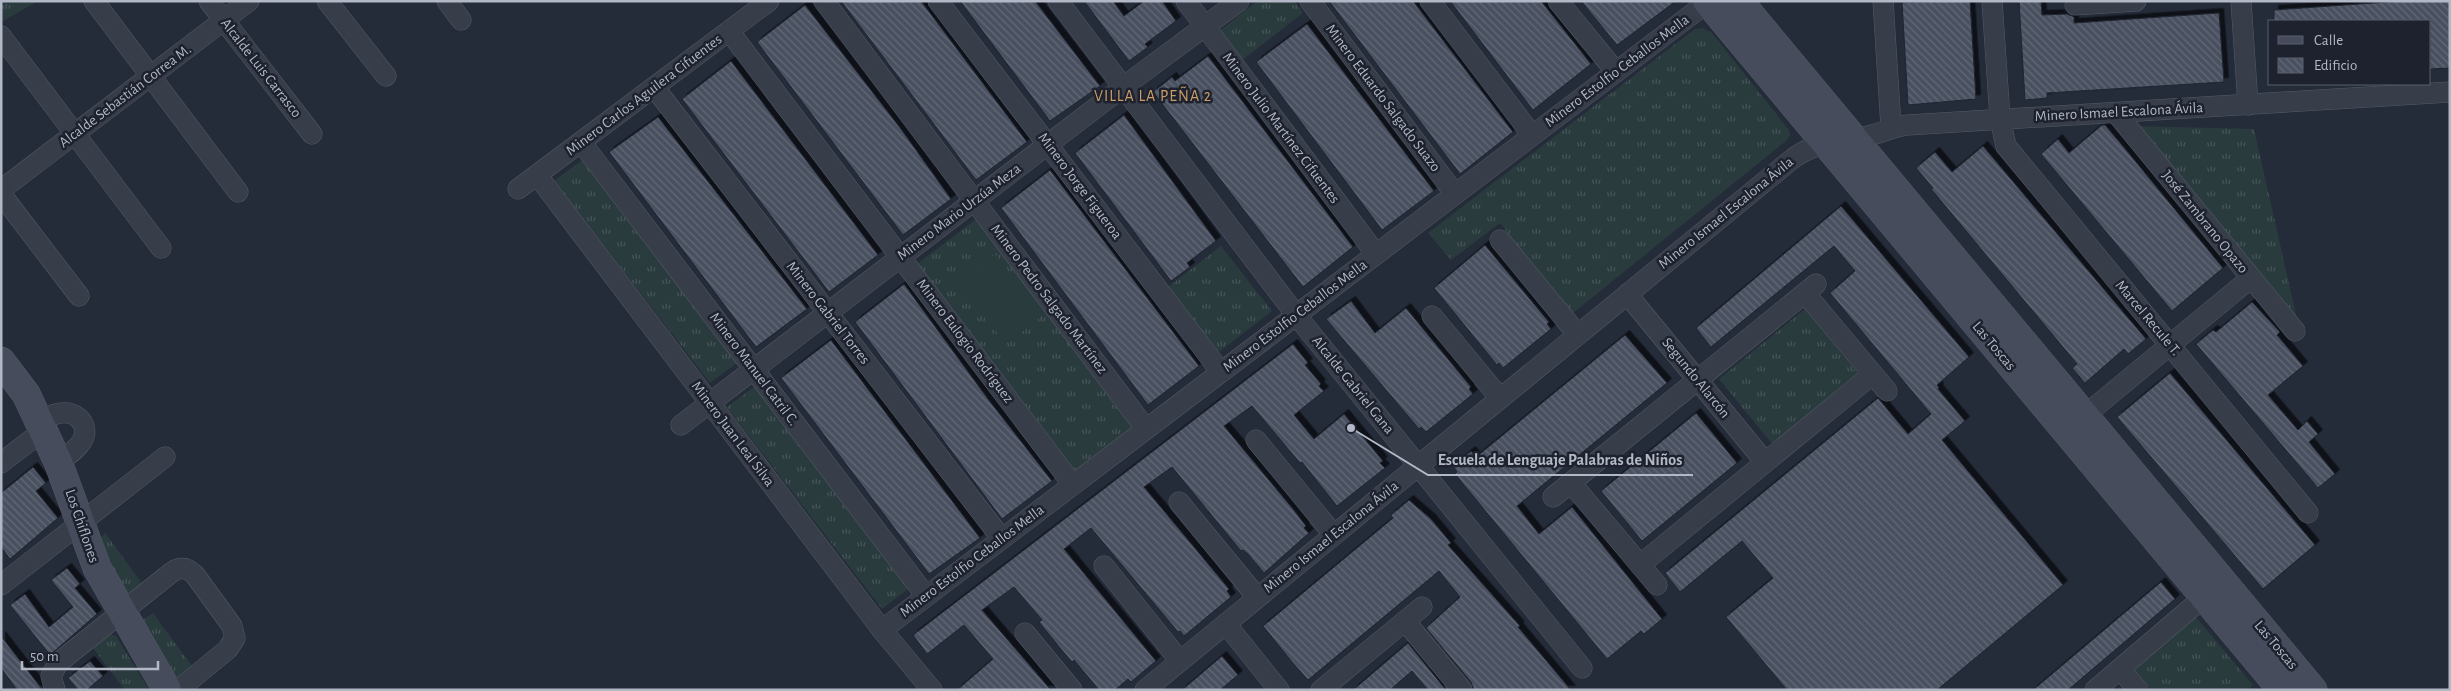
<svg xmlns="http://www.w3.org/2000/svg" width="2451" height="691" font-family="'Alegreya Sans',sans-serif">
<style>
.grass{fill:url(#grass-tufts)}
.garden{fill:#2a3b3e}
.building{fill:url(#building-back-hatch);stroke:#1f2430;filter:url(#shadow)}
.lines{fill:none;stroke-linecap:round;stroke-linejoin:round}
.street-casing{stroke:#555b67;stroke-width:21}
.secondary-casing{stroke:#555b67;stroke-width:29}
.street{stroke:#373d49;stroke-width:20}
.secondary{stroke:#464c5c;stroke-width:28}
.labels{text-anchor:middle;dominant-baseline:central;stroke-width:5;stroke-linejoin:round;paint-order:stroke}
.street-label{font-size:15px;fill:#b2b8c5;stroke:#1d222e}
.neighbourhood-label{font-size:16px;letter-spacing:1px;fill:#cb9d68;stroke:#1d222e}
.leader{fill:none;stroke:#b2b8c5;stroke-width:2}
.callout-dot{fill:#b2b8c5;stroke:#1d222e;stroke-width:2}
.callout-label{font-size:16px;text-anchor:middle;font-weight:bold;fill:#b2b8c5;stroke:#1d222e;stroke-width:5;stroke-linejoin:round;paint-order:stroke}
</style>
<defs>
<pattern id="grass-tufts" width="24" height="20" patternUnits="userSpaceOnUse" patternTransform="scale(1.25)"><rect width="24" height="20" fill="#2a3b3e"/><path d="M3 7l-1-3M5 7V3M7 7l1-3M15 17l-1-3M17 17v-4M19 17l1-3" fill="none" stroke="#465558"/></pattern>
<pattern id="building-back-hatch" width="6" height="6" patternUnits="userSpaceOnUse" patternTransform="scale(1.25)"><rect width="6" height="6" fill="#4a5161"/><path d="M-1 5l2 2M0 0l6 6M5-1l2 2" fill="none" stroke="#626876"/></pattern>
<filter id="shadow"><feDropShadow dx="4.5" dy="-4.5" stdDeviation="0" flood-color="#0009"/></filter>
</defs>
<rect width="100%" height="100%" fill="#242b39"/>
<g class="grass">
<path d="M 1,1 L 38,1 L 3,21 L 1,20 Z"/>
<path d="M 1257,1 L 1294,1 L 1303,13 L 1241,61 L 1218,32 Z"/>
<path d="M 1703,28 L 1712,33 L 1789,130 L 1790,135 L 1787,140 L 1573,313 L 1500,223 L 1451,260 L 1428,233 L 1695,29 Z"/>
<path d="M 2132,126 L 2254,129 L 2301,337 Z"/>
<path d="M 586,157 L 741,360 L 710,383 L 554,181 Z"/>
<path d="M 980,216 L 1136,424 L 1074,472 L 917,264 Z"/>
<path d="M 1221,246 L 1272,311 L 1219,352 L 1168,287 Z"/>
<path d="M 1805,309 L 1860,376 L 1774,446 L 1719,379 Z"/>
<path d="M 758,384 L 913,585 L 882,609 L 727,407 Z"/>
<path d="M 105,533 L 144,586 L 129,598 L 99,540 Z"/>
<path d="M 153,613 L 192,666 L 171,683 L 137,624 Z"/>
<path d="M 2195,616 L 2253,685 L 2248,690 L 2151,690 L 2133,668 Z"/>
<path d="M 109,634 L 116,636 L 149,690 L 125,690 L 93,648 Z"/>
</g>
<path class="garden" d="M 995,254 L 1043,315 L 1006,344 L 958,283 Z"/>
<g class="building">
<path d="M 841,1 L 921,1 L 1027,142 L 976,180 Z"/>
<path d="M 960,1 L 1035,1 L 1100,86 L 1050,121 Z"/>
<path d="M 1084,1 L 1113,1 L 1124,16 L 1144,1 L 1162,1 L 1176,21 L 1145,44 L 1148,47 L 1129,61 Z"/>
<path d="M 1329,1 L 1413,1 L 1513,132 L 1460,174 Z"/>
<path d="M 1450,1 L 1541,1 L 1591,64 L 1533,110 Z"/>
<path d="M 1581,1 L 1676,1 L 1617,45 Z"/>
<path d="M 1970,1 L 1976,99 L 1908,105 L 1902,2 Z"/>
<path d="M 2019,1 L 2041,1 L 2042,15 L 2067,14 L 2074,17 L 2074,23 L 2219,13 L 2224,82 L 2047,93 L 2047,98 L 2025,100 Z"/>
<path d="M 2402,1 L 2450,1 L 2450,68 L 2430,69 L 2430,21 L 2274,21 L 2274,10 Z"/>
<path d="M 805,5 L 901,129 L 951,199 L 903,235 L 757,42 Z"/>
<path d="M 1307,24 L 1434,191 L 1382,230 L 1256,62 Z"/>
<path d="M 1208,56 L 1353,247 L 1303,287 L 1153,92 L 1172,77 L 1175,81 Z"/>
<path d="M 731,61 L 878,255 L 829,292 L 682,99 Z"/>
<path d="M 1124,115 L 1216,241 L 1187,263 L 1190,267 L 1171,281 L 1075,153 Z"/>
<path d="M 658,117 L 807,309 L 756,347 L 609,152 Z"/>
<path d="M 2102,125 L 2105,125 L 2122,145 L 2223,268 L 2172,311 L 2041,154 L 2058,139 L 2069,153 Z"/>
<path d="M 1983,146 L 2146,339 L 2128,354 L 2124,349 L 2085,383 L 2072,368 L 2077,364 L 1931,189 L 1933,188 L 1916,168 L 1935,152 L 1952,172 Z"/>
<path d="M 1050,170 L 1199,366 L 1148,405 L 1001,208 Z"/>
<path d="M 1841,206 L 1969,357 L 1937,385 L 1939,387 L 1938,389 L 1965,421 L 1942,440 L 2063,585 L 1937,690 L 1787,690 L 1726,617 L 1773,578 L 1742,541 L 1680,592 L 1665,573 L 1878,398 L 1908,434 L 1931,414 L 1830,293 L 1855,271 L 1834,246 L 1711,347 L 1696,328 Z"/>
<path d="M 1485,245 L 1549,322 L 1547,324 L 1551,329 L 1503,368 L 1499,363 L 1497,365 L 1434,288 Z"/>
<path d="M 904,284 L 988,399 L 1052,481 L 1002,519 L 855,322 Z"/>
<path d="M 1351,301 L 1375,333 L 1406,308 L 1471,387 L 1469,389 L 1473,394 L 1426,432 L 1421,427 L 1419,429 L 1326,319 Z"/>
<path d="M 2252,302 L 2280,332 L 2277,335 L 2303,366 L 2268,395 L 2298,430 L 2307,421 L 2318,434 L 2309,442 L 2335,474 L 2318,488 L 2196,344 L 2213,330 L 2216,332 Z"/>
<path d="M 1625,335 L 1667,383 L 1517,506 L 1539,534 L 1572,507 L 1662,619 L 1644,634 L 1641,631 L 1607,659 L 1455,474 L 1457,472 L 1453,466 L 1471,451 L 1476,457 Z"/>
<path d="M 831,340 L 980,538 L 929,574 L 781,378 Z"/>
<path d="M 1293,344 L 1308,363 L 1305,365 L 1321,384 L 1319,386 L 1324,391 L 1294,415 L 1314,439 L 1344,414 L 1383,461 L 1380,463 L 1385,468 L 1337,506 L 1302,462 L 1300,463 L 1252,406 L 1224,426 L 1293,509 L 1306,526 L 1304,528 L 1309,533 L 1264,573 L 1248,554 L 1243,550 L 1241,551 L 1172,467 L 1144,487 L 1229,589 L 1227,591 L 1231,597 L 1184,636 L 1180,631 L 1178,632 L 1091,528 L 1064,549 L 1156,661 L 1131,682 L 1128,679 L 1115,690 L 1099,690 L 1074,660 L 1072,662 L 1060,648 L 1039,622 L 1042,620 L 1014,587 L 982,610 L 1051,690 L 957,690 L 993,659 L 964,625 L 927,654 L 913,635 Z"/>
<path d="M 2170,373 L 2315,545 L 2263,589 L 2117,417 Z"/>
<path d="M 1696,413 L 1737,463 L 1642,541 L 1601,491 Z"/>
<path d="M 33,467 L 46,483 L 36,491 L 58,518 L 10,559 L 1,547 L 1,493 Z"/>
<path d="M 1409,500 L 1431,519 L 1451,543 L 1448,545 L 1520,626 L 1518,627 L 1571,690 L 1474,690 L 1471,682 L 1426,628 L 1460,597 L 1439,571 L 1308,680 L 1292,662 L 1263,626 L 1393,518 L 1391,515 Z"/>
<path d="M 67,568 L 80,584 L 75,588 L 97,614 L 50,655 L 10,605 L 25,594 L 49,627 L 73,607 L 51,580 Z"/>
<path d="M 2161,582 L 2175,599 L 2068,690 L 2033,690 Z"/>
<path d="M 1,636 L 42,689 L 43,690 L 17,690 L 1,668 Z"/>
<path d="M 1408,643 L 1446,690 L 1428,690 L 1412,671 L 1390,690 L 1353,690 Z"/>
<path d="M 1222,656 L 1238,675 L 1220,690 L 1182,690 Z"/>
<path d="M 90,661 L 103,676 L 87,690 L 78,690 L 68,678 Z"/>
</g>
<g class="lines">
<defs>
<g id="street">
<path d="M 94,1 L 238,192"/>
<path d="M 209,1 L 312,134"/>
<path d="M 327,1 L 386,76"/>
<path d="M 447,1 L 461,20"/>
<path d="M 824,1 L 1146,429"/>
<path d="M 938,1 L 1221,372"/>
<path d="M 1058,1 L 1296,315 L 1582,668"/>
<path d="M 1186,1 L 1376,254"/>
<path d="M 1310,1 L 1455,194"/>
<path d="M 1430,1 L 1532,135"/>
<path d="M 1558,1 L 1616,72"/>
<path d="M 1883,1 L 1891,127"/>
<path d="M 1992,1 L 2000,118 L 2006,146 L 2308,513"/>
<path d="M 2241,1 L 2248,105"/>
<path d="M 2075,5 L 2136,1"/>
<path d="M 729,31 L 1073,485"/>
<path d="M 1,36 L 161,248"/>
<path d="M 654,87 L 1002,539"/>
<path d="M 2116,113 L 2295,331"/>
<path d="M 581,142 L 926,596"/>
<path d="M 537,175 L 882,630 L 932,690"/>
<path d="M 518,189 L 769,1"/>
<path d="M 1,190 L 249,1"/>
<path d="M 1,194 L 79,296"/>
<path d="M 1500,240 L 1578,335"/>
<path d="M 1805,293 L 1887,391"/>
<path d="M 1627,294 L 1765,462"/>
<path d="M 1432,316 L 1500,398"/>
<path d="M 2084,416 L 2251,278"/>
<path d="M 40,423 C 47,418 53,413 62,413 C 77,411 91,426 82,441 C 77,450 66,456 58,462"/>
<path d="M 681,425 L 1123,87 L 1239,1"/>
<path d="M 1256,440 L 1334,535"/>
<path d="M 1,463 L 44,430"/>
<path d="M 1571,483 L 1657,585"/>
<path d="M 1553,497 L 1816,284"/>
<path d="M 1179,502 L 1257,597"/>
<path d="M 1640,565 L 1873,374"/>
<path d="M 1104,566 L 1180,661"/>
<path d="M 1,585 L 165,457"/>
<path d="M 1405,621 L 1462,690"/>
<path d="M 1226,624 L 1279,690"/>
<path d="M 882,630 L 1708,2"/>
<path d="M 1025,633 L 1072,690"/>
<path d="M 2120,669 L 2138,690"/>
<path d="M 55,690 L 51,676 L 58,663 L 172,572 C 181,566 188,568 195,575 L 232,626 L 235,638 L 228,649 L 178,690"/>
<path d="M 1145,690 L 1791,160 C 1817,139 1844,143 1875,134 C 1886,131 1896,126 1908,125 L 2450,92"/>
<path d="M 1321,690 L 1422,607"/>
<path d="M 2095,690 L 2204,597"/>
</g>
<g id="secondary">
<path d="M 1707,1 L 2282,690"/>
<path d="M 1739,1 L 2313,690"/>
<path d="M 1,361 L 26,394 L 58,462 L 97,568 L 167,690"/>
</g>
</defs>
<use href="#street" class="street-casing"/>
<use href="#secondary" class="secondary-casing"/>
<use href="#street" class="street"/>
<use href="#secondary" class="secondary"/>
</g>
<g class="labels">
<g class="street-label">
<text transform="translate(261 68) rotate(52)">Alcalde Luis Carrasco</text>
<text transform="translate(1617 71) rotate(-37)">Minero Estolfio Ceballos Mella</text>
<text transform="translate(644 95) rotate(-37)">Minero Carlos Aguilera Cifuentes</text>
<text transform="translate(125 96) rotate(-37)">Alcalde Sebastián Correa M.</text>
<text transform="translate(1383 98) rotate(53)">Minero Eduardo Salgado Suazo</text>
<text transform="translate(2119 112) rotate(-3)">Minero Ismael Escalona Ávila</text>
<text transform="translate(1281 128) rotate(53)">Minero Julio Martínez Cifuentes</text>
<text transform="translate(1080 186) rotate(53)">Minero Jorge Figueroa</text>
<text transform="translate(959 212) rotate(-37)">Minero Mario Urzúa Meza</text>
<text transform="translate(1726 213) rotate(-39)">Minero Ismael Escalona Ávila</text>
<text transform="translate(2205 222) rotate(51)">José Zambrano Opazo</text>
<text transform="translate(1049 299) rotate(53)">Minero Pedro Salgado Martínez</text>
<text transform="translate(828 313) rotate(52)">Minero Gabriel Torres</text>
<text transform="translate(1295 316) rotate(-37)">Minero Estolfio Ceballos Mella</text>
<text transform="translate(2148 318) rotate(50)">Marcel Recule T.</text>
<text transform="translate(965 341) rotate(53)">Minero Eulogio Rodríguez</text>
<text transform="translate(1994 346) rotate(50)">Las Toscas</text>
<text transform="translate(754 369) rotate(53)">Minero Manuel Catril C.</text>
<text transform="translate(1696 378) rotate(51)">Segundo Alarcón</text>
<text transform="translate(1353 385) rotate(51)">Alcalde Gabriel Gana</text>
<text transform="translate(733 434) rotate(53)">Minero Juan Leal Silva</text>
<text transform="translate(82 526) rotate(71)">Los Chiflones</text>
<text transform="translate(1331 537) rotate(-39)">Minero Ismael Escalona Ávila</text>
<text transform="translate(972 561) rotate(-37)">Minero Estolfio Ceballos Mella</text>
<text transform="translate(2276 645) rotate(50)">Las Toscas</text>
</g>
<g class="neighbourhood-label">
<text x="1153" y="96">VILLA LA PEÑA 2</text>
</g>
</g>
<path class="leader" d="M1351 428L1428 475H1693"/>
<circle class="callout-dot" cx="1351" cy="428" r="5"/>
<g class="callout-label">
<text x="1560" y="465">Escuela de Lenguaje Palabras de Niños</text>
</g>
<rect width="2451" height="691" fill="none" stroke="#b2b8c5" stroke-width="5"/>
<rect x="2268" y="20" width="162" height="65" fill="#1d222e" stroke="#595e6a"/>
<rect x="2278" y="36" width="25" height="8" fill="#464c5c" stroke="#595e6a"/>
<text x="2314" y="45" font-size="15" fill="#b2b8c5">Calle</text>
<rect x="2278" y="58" width="25" height="15" fill="url(#building-back-hatch)" stroke="#595e6a"/>
<text x="2314" y="70" font-size="15" fill="#b2b8c5">Edificio</text>
<path d="M22 661v8h136v-8" fill="none" stroke="#b2b8c5" stroke-width="2.5"/>
<text x="30" y="661" font-size="15" fill="#b2b8c5" stroke="#1d222e" stroke-width="4" paint-order="stroke">50 m</text>
</svg>
